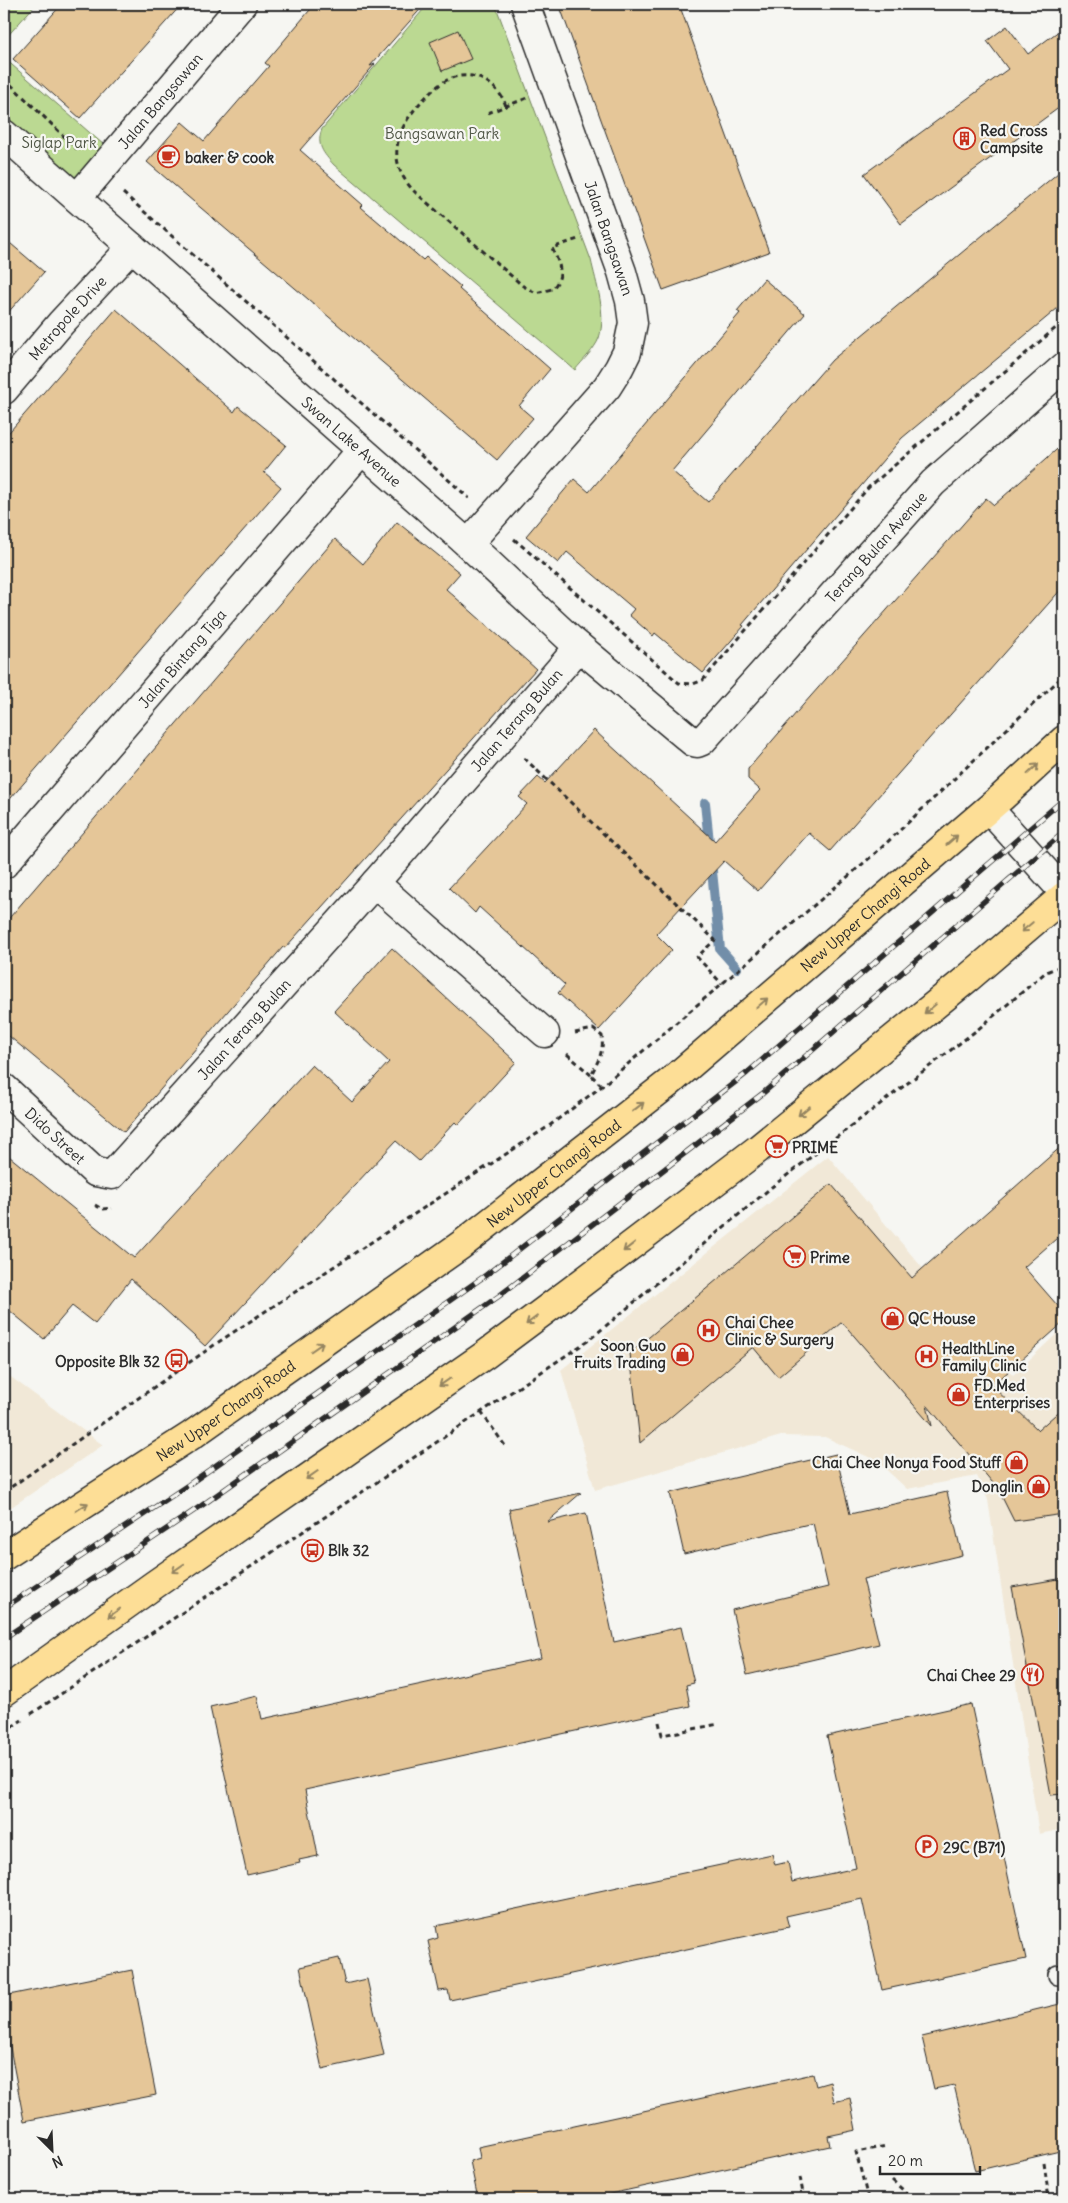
<svg xmlns="http://www.w3.org/2000/svg" width="1068" height="2203" font-family="Delius,sans-serif">
<style>
.built{fill:#f1e8d7}
.green{fill:#bbd992;stroke:#73825e}
.lines{fill:none;stroke-linecap:round;stroke-linejoin:round}
.stream{stroke:#728ea9;stroke-width:10}
.building{fill:#e5c698;stroke:#2b2b2b}
.lane-casing{stroke:#2b2b2b;stroke-width:22}
.street-casing{stroke:#2b2b2b;stroke-width:31}
.primary-casing{stroke:#2b2b2b;stroke-width:31}
.path{stroke:#2b2b2b;stroke-width:3;stroke-dasharray:5 4;stroke-linecap:butt}
.lane{stroke:#f6f6f2;stroke-width:19}
.street{stroke:#f6f6f2;stroke-width:28}
.primary{stroke:#fdde96;stroke-width:28}
.rail-casing{stroke:#2b2b2b;stroke-width:5.5}
.rail{stroke:#f6f6f2;stroke-width:4;stroke-dasharray:11;stroke-linecap:butt}
.oneway{stroke:#948460}
.labels{text-anchor:middle;dominant-baseline:central;stroke-width:4.5;stroke-linejoin:round;paint-order:stroke}
.street-label{font-size:15px;fill:#2b2b2b;stroke:#f6f6f2}
.poi-label{font-size:15px;font-weight:bold;fill:#2b2b2b;stroke:#f6f6f2;text-anchor:start}
.park-label{font-size:15px;fill:#4f5645;stroke:#f6f6f2}
</style>
<rect width="100%" height="100%" fill="#f6f6f2"/>
<filter id="ink" filterUnits="userSpaceOnUse"><feTurbulence type="fractalNoise" baseFrequency=".02" numOctaves="2"/><feDisplacementMap in="SourceGraphic" scale="10" xChannelSelector="R" yChannelSelector="G"/><feConvolveMatrix kernelMatrix="1 2 1 2 8 2 1 2 1" color-interpolation-filters="sRGB"/></filter>
<g filter="url(#ink)">
<g class="built">
<path d="M 828,1156 L 1013,1375 L 1064,1327 L 1064,1829 L 1039,1834 L 988,1500 L 977,1476 L 907,1489 L 877,1461 L 825,1437 L 781,1436 L 595,1490 L 561,1370 Z"/>
<path d="M 4,1372 L 103,1445 L 4,1512 Z"/>
</g>
<g class="green">
<path d="M 4,4 L 36,4 L 4,40 Z"/>
<path d="M 428,4 L 495,4 L 591,260 C 596,283 607,314 599,338 C 595,349 582,361 575,370 L 334,165 C 323,153 316,145 322,129 Z"/>
<path d="M 4,58 L 112,152 L 77,193 L 4,128 Z"/>
</g>
<g class="lines">
<path class="stream" d="M 705,803 L 720,949 L 737,968"/>
</g>
<g class="building">
<path d="M 62,4 L 182,4 L 80,118 L 13,59 Z"/>
<path d="M 315,4 L 425,4 L 370,66 L 375,64 L 300,150 L 363,205 L 361,207 L 394,235 L 423,260 L 426,257 L 461,287 L 459,289 L 550,369 L 519,406 L 533,418 L 497,460 L 147,162 L 182,122 L 204,141 L 269,66 L 265,63 Z"/>
<path d="M 559,4 L 679,4 L 769,252 L 663,290 Z"/>
<path d="M 1007,26 L 1028,54 L 1064,27 L 1064,104 L 901,224 L 864,174 L 1008,69 L 987,41 Z"/>
<path d="M 458,30 L 471,59 L 442,71 L 430,42 Z"/>
<path d="M 1064,168 L 1064,303 L 902,438 L 742,625 L 744,626 L 703,673 L 655,633 L 653,636 L 629,615 L 634,609 L 567,552 L 558,563 L 526,536 L 574,479 L 589,492 L 740,313 L 737,311 L 764,279 L 805,314 L 672,471 L 708,502 L 832,360 Z"/>
<path d="M 4,238 L 44,272 L 4,317 Z"/>
<path d="M 116,309 L 234,412 L 238,406 L 286,445 L 264,472 L 281,487 L 4,806 L 4,438 Z"/>
<path d="M 1064,443 L 1064,586 L 830,851 L 809,833 L 758,891 L 724,861 L 656,934 L 672,950 L 599,1030 L 558,993 L 565,985 L 479,907 L 475,913 L 449,888 L 527,804 L 519,797 L 538,777 L 545,783 L 594,730 L 715,841 L 760,790 L 748,779 L 748,769 L 803,705 L 986,498 L 994,505 Z"/>
<path d="M 397,522 L 460,573 L 446,589 L 536,669 L 285,948 L 283,947 L 124,1132 L 4,1032 L 4,924 L 335,539 L 363,564 Z"/>
<path d="M 392,948 L 516,1062 L 458,1125 L 455,1122 L 419,1161 L 396,1141 L 205,1346 L 131,1279 L 95,1324 L 72,1306 L 44,1339 L 4,1306 L 4,1152 L 134,1258 L 312,1065 L 352,1102 L 389,1062 L 334,1011 Z"/>
<path d="M 1064,1144 L 1064,1232 L 1024,1267 L 1064,1313 L 1064,1322 L 992,1386 L 1038,1430 L 1064,1407 L 1064,1514 L 1014,1521 L 998,1489 L 927,1405 L 932,1426 L 842,1322 L 778,1377 L 753,1347 L 640,1443 L 630,1353 L 831,1184 L 912,1278 Z"/>
<path d="M 836,1454 L 850,1514 L 947,1492 L 962,1555 L 863,1579 L 879,1644 L 747,1675 L 732,1610 L 828,1587 L 813,1523 L 684,1554 L 670,1493 Z"/>
<path d="M 581,1493 L 547,1522 L 586,1513 L 614,1642 L 681,1627 L 694,1683 L 686,1685 L 690,1706 L 305,1790 L 318,1856 L 299,1860 L 300,1863 L 247,1875 L 210,1707 L 257,1696 L 262,1719 L 541,1658 L 509,1509 Z"/>
<path d="M 1064,1578 L 1064,1794 L 1051,1795 L 1012,1587 Z"/>
<path d="M 971,1704 L 1026,1959 L 882,1990 L 862,1899 L 786,1916 L 789,1927 L 450,2000 L 448,1990 L 439,1991 L 428,1941 L 438,1938 L 436,1926 L 772,1854 L 775,1865 L 788,1862 L 792,1882 L 856,1868 L 827,1736 Z"/>
<path d="M 339,1958 L 345,1984 L 367,1979 L 384,2055 L 322,2069 L 300,1967 Z"/>
<path d="M 132,1970 L 156,2095 L 24,2121 L 4,2016 L 4,1996 Z"/>
<path d="M 1064,2003 L 1064,2150 L 975,2171 L 954,2085 L 934,2089 L 922,2037 Z"/>
<path d="M 813,2074 L 816,2086 L 830,2082 L 834,2102 L 850,2098 L 856,2130 L 828,2136 L 830,2146 L 587,2199 L 478,2199 L 470,2161 L 480,2158 L 478,2147 Z"/>
</g>
<g class="lines">
<defs>
<path id="lane" d="M 1058,1975 L 1064,1974"/>
<g id="street">
<path id="s1" d="M 4,134 L 468,544 L 570,639 L 693,742 L 697,743 L 702,741 L 933,483 L 1064,367"/>
<path id="s2" d="M 77,198 L 242,4"/>
<path id="s3" d="M 4,390 L 61,323 L 132,247"/>
<path d="M 468,544 L 607,387 L 619,368 L 627,352 L 633,323 L 630,301 L 622,272 L 525,4"/>
<path d="M 989,809 L 1064,892"/>
<path id="s4" d="M 4,864 L 361,451"/>
<path d="M 375,883 L 545,1033"/>
<path id="s5" d="M 4,1088 L 95,1172 L 112,1175 L 375,883 L 579,647"/>
</g>
<g id="primary">
<path id="s6" d="M 4,1556 L 192,1435 L 461,1245 L 670,1082 L 1002,797 L 1064,740"/>
<path d="M 4,1692 L 154,1585 L 485,1355 L 571,1291 L 758,1149 L 968,978 L 1064,896"/>
</g>
</defs>
<use href="#lane" class="lane-casing"/>
<use href="#street" class="street-casing"/>
<use href="#primary" class="primary-casing"/>
<g class="path">
<path d="M 4,78 L 77,149"/>
<path d="M 506,106 C 498,82 471,68 447,80 C 437,85 429,94 421,102 C 395,130 385,163 416,193 L 523,286 L 536,293 L 552,289 C 566,275 559,263 552,248 L 578,239"/>
<path d="M 488,113 L 527,98"/>
<path d="M 123,193 L 469,498"/>
<path d="M 514,539 L 679,683 L 693,684 L 703,680 L 869,487 L 1064,321"/>
<path d="M 524,758 L 715,940 L 697,957 L 722,984"/>
<path d="M 575,1033 L 593,1029 L 602,1036 C 604,1052 598,1061 591,1075 L 602,1086"/>
<path d="M 567,1054 L 591,1075"/>
<path d="M 95,1205 L 102,1209 L 112,1208"/>
<path d="M 481,1412 L 506,1447"/>
<path d="M 4,1492 L 220,1341 L 549,1126 L 602,1086 L 879,850 L 1064,675"/>
<path d="M 31,1714 L 589,1340 L 773,1186 L 977,1030 L 1046,972 L 1064,965"/>
<path d="M 659,1722 L 662,1735 L 719,1724"/>
<path d="M 4,1732 L 22,1720"/>
<path d="M 1044,2163 L 1049,2199"/>
<path d="M 800,2177 L 804,2199"/>
<path d="M 892,2180 L 913,2199"/>
<path d="M 868,2199 L 856,2152 L 886,2146"/>
</g>
<use href="#lane" class="lane"/>
<use href="#street" class="street"/>
<use href="#primary" class="primary"/>
<defs>
<g id="rail">
<path d="M 4,1608 L 188,1485 L 486,1275 L 747,1073 L 1064,799"/>
<path d="M 4,1638 L 201,1506 L 499,1296 L 762,1094 L 1064,832"/>
</g>
</defs>
<use href="#rail" class="rail-casing"/>
<use href="#rail" class="rail"/>
</g>
<defs><path id="oneway-shaft" d="M-6 0H5M1.5-3L5.5 0L1.5 3" fill="none" stroke-width="1.6" stroke-linecap="round" stroke-linejoin="round" transform="scale(1.25)"/></defs>
<g class="oneway">
<use href="#oneway-shaft" transform="translate(1033 769) rotate(-43)"/>
<use href="#oneway-shaft" transform="translate(952 840) rotate(-41)"/>
<use href="#oneway-shaft" transform="translate(1027 927) rotate(140)"/>
<use href="#oneway-shaft" transform="translate(762 1003) rotate(-41)"/>
<use href="#oneway-shaft" transform="translate(930 1009) rotate(141)"/>
<use href="#oneway-shaft" transform="translate(638 1107) rotate(-38)"/>
<use href="#oneway-shaft" transform="translate(804 1111) rotate(141)"/>
<use href="#oneway-shaft" transform="translate(629 1247) rotate(142)"/>
<use href="#oneway-shaft" transform="translate(532 1320) rotate(143)"/>
<use href="#oneway-shaft" transform="translate(317 1347) rotate(-35)"/>
<use href="#oneway-shaft" transform="translate(445 1382) rotate(145)"/>
<use href="#oneway-shaft" transform="translate(312 1475) rotate(145)"/>
<use href="#oneway-shaft" transform="translate(82 1507) rotate(-33)"/>
<use href="#oneway-shaft" transform="translate(178 1568) rotate(145)"/>
<use href="#oneway-shaft" transform="translate(114 1613) rotate(144)"/>
</g>
</g>
<defs>
<symbol id="building-ring" viewBox="-11 -11 22 22"><circle r="9.5" fill="#f6f6f2" stroke="#c8321e" stroke-width="1.5"/><path d="M-4-6H4V6H1V3H-1V6H-4ZM-2.5-4.3h1.7v1.8h-1.7ZM.8-4.3h1.7v1.8H.8ZM-2.5-1h1.7V.8h-1.7ZM.8-1h1.7V.8H.8Z" fill="#c8321e"/></symbol>
<symbol id="cafe-ring" viewBox="-11 -11 22 22"><circle r="9.5" fill="#f6f6f2" stroke="#c8321e" stroke-width="1.5"/><path d="M-5.5-4.5H6V0H3Q3 3.5 0 3.5H-2.5Q-5.5 3.5-5.5 0ZM3-3.2v2h1.7v-2ZM-6 4.5H4V6H-6Z" fill="#c8321e"/></symbol>
<symbol id="supermarket-ring" viewBox="-11 -11 22 22"><circle r="9.5" fill="#f6f6f2" stroke="#c8321e" stroke-width="1.5"/><path d="M-6-5.5h2.5l.6 2H6L4.5 2H-2.5L-4.4-4H-6ZM-1.5 3.2a1.3 1.3 0 1 0 .1 0ZM3 3.2a1.3 1.3 0 1 0 .1 0Z" fill="#c8321e"/></symbol>
<symbol id="shop-ring" viewBox="-11 -11 22 22"><circle r="9.5" fill="#f6f6f2" stroke="#c8321e" stroke-width="1.5"/><path d="M-5-2.5h2.3a2.7 3.5 0 0 1 5.4 0H5L5.5 6h-11ZM-1.5-2.5h3a1.5 2.3 0 0 0-3 0Z" fill="#c8321e"/></symbol>
<symbol id="hospital-ring" viewBox="-11 -11 22 22"><circle r="9.5" fill="#f6f6f2" stroke="#c8321e" stroke-width="1.5"/><path d="M-5-5h3v3.5h4V-5h3V5h-3V1.5h-4V5h-3Z" fill="#c8321e"/></symbol>
<symbol id="bus-ring" viewBox="-11 -11 22 22"><circle r="9.5" fill="#f6f6f2" stroke="#c8321e" stroke-width="1.5"/><path d="M-5-6H5V4H4V6H2V4H-2V6H-4V4H-5ZM-3.5-4V0h7V-4ZM-3.5 1.2v1.5H-2V1.2ZM2 1.2v1.5H3.5V1.2Z" fill="#c8321e"/></symbol>
<symbol id="restaurant-ring" viewBox="-11 -11 22 22"><circle r="9.5" fill="#f6f6f2" stroke="#c8321e" stroke-width="1.5"/><path d="M-5-6h1v4h1v-4h1v4h1v-4h1v5L-1.5 .5V6h-2V.5L-5-1ZM5-6V6H3V1.5H1.5Q1.5-4 5-6Z" fill="#c8321e"/></symbol>
<symbol id="parking-ring" viewBox="-11 -11 22 22"><circle r="9.5" fill="#f6f6f2" stroke="#c8321e" stroke-width="1.5"/><path d="M-3.5-5.5H1a3.5 3.5 0 0 1 0 7H-1V5.5H-3.5ZM-1-3.4V-.6H.8a1.4 1.4 0 0 0 0-2.8Z" fill="#c8321e"/></symbol>
</defs>
<g fill-rule="evenodd">
<use href="#building-ring" x="952" y="126" width="25" height="25"/>
<use href="#cafe-ring" x="156" y="144" width="25" height="25"/>
<use href="#supermarket-ring" x="764" y="1134" width="25" height="25"/>
<use href="#supermarket-ring" x="782" y="1244" width="25" height="25"/>
<use href="#shop-ring" x="880" y="1306" width="25" height="25"/>
<use href="#hospital-ring" x="696" y="1318" width="25" height="25"/>
<use href="#shop-ring" x="670" y="1342" width="25" height="25"/>
<use href="#hospital-ring" x="914" y="1344" width="25" height="25"/>
<use href="#bus-ring" x="164" y="1348" width="25" height="25"/>
<use href="#shop-ring" x="946" y="1382" width="25" height="25"/>
<use href="#shop-ring" x="1004" y="1450" width="25" height="25"/>
<use href="#shop-ring" x="1026" y="1474" width="25" height="25"/>
<use href="#bus-ring" x="300" y="1538" width="25" height="25"/>
<use href="#restaurant-ring" x="1020" y="1662" width="25" height="25"/>
<use href="#parking-ring" x="914" y="1834" width="25" height="25"/>
</g>
<g class="labels">
<g class="street-label">
<text stroke="none"><textPath href="#s2" startOffset="128">Jalan Bangsawan</textPath></text>
<text transform="translate(609 238) rotate(71)">Jalan Bangsawan</text>
<text stroke="none"><textPath href="#s3" startOffset="96">Metropole Drive</textPath></text>
<text stroke="none"><textPath href="#s1" startOffset="464">Swan Lake Avenue</textPath></text>
<text stroke="none"><textPath href="#s1" startOffset="1189">Terang Bulan Avenue</textPath></text>
<text stroke="none"><textPath href="#s4" startOffset="272">Jalan Bintang Tiga</textPath></text>
<text stroke="none"><textPath href="#s5" startOffset="750">Jalan Terang Bulan</textPath></text>
<text stroke="none"><textPath href="#s6" startOffset="1075">New Upper Changi Road</textPath></text>
<text stroke="none"><textPath href="#s5" startOffset="338">Jalan Terang Bulan</textPath></text>
<text stroke="none"><textPath href="#s5" startOffset="70">Dido Street</textPath></text>
<text stroke="none"><textPath href="#s6" startOffset="670">New Upper Changi Road</textPath></text>
<text stroke="none"><textPath href="#s6" startOffset="265">New Upper Changi Road</textPath></text>
</g>
<g class="poi-label">
<text x="980" y="130">Red Cross<tspan x="980" dy="17">Campsite</tspan></text>
<text x="185" y="157">baker &amp; cook</text>
<text x="792" y="1147">PRIME</text>
<text x="810" y="1257">Prime</text>
<text x="908" y="1318">QC House</text>
<text x="725" y="1322">Chai Chee<tspan x="725" dy="17">Clinic &amp; Surgery</tspan></text>
<text x="666" y="1345" text-anchor="end">Soon Guo<tspan x="666" dy="17">Fruits Trading</tspan></text>
<text x="942" y="1348">HealthLine<tspan x="942" dy="17">Family Clinic</tspan></text>
<text x="160" y="1361" text-anchor="end">Opposite Blk 32</text>
<text x="974" y="1385">FD.Med<tspan x="974" dy="17">Enterprises</tspan></text>
<text x="1001" y="1462" text-anchor="end">Chai Chee Nonya Food Stuff</text>
<text x="1023" y="1486" text-anchor="end">Donglin</text>
<text x="328" y="1550">Blk 32</text>
<text x="1016" y="1675" text-anchor="end">Chai Chee 29</text>
<text x="943" y="1847">29C (B71)</text>
</g>
<g class="park-label">
<text x="442" y="133">Bangsawan Park</text>
<text x="59" y="142">Siglap Park</text>
</g>
</g>
<rect width="1068" height="2203" fill="none" stroke="#f6f6f2" stroke-width="20"/>
<rect x="10" y="10" width="1048" height="2183" fill="none" stroke="#2b2b2b" stroke-width="2" filter="url(#ink)"/>
<g transform="translate(52 2150) rotate(156)" stroke="#f6f6f2" stroke-width="4" paint-order="stroke">
<path d="M0-4L9 19L0 12L-9 19Z" fill="#2b2b2b"/>
<text y="-8" font-size="14" font-weight="bold" text-anchor="middle" fill="#2b2b2b">N</text>
</g>
<path d="M880 2166v8h100v-8" fill="none" stroke="#2b2b2b" stroke-width="2.5"/>
<text x="888" y="2166" font-size="15" fill="#2b2b2b" stroke="#f6f6f2" stroke-width="4" paint-order="stroke">20 m</text>
</svg>
